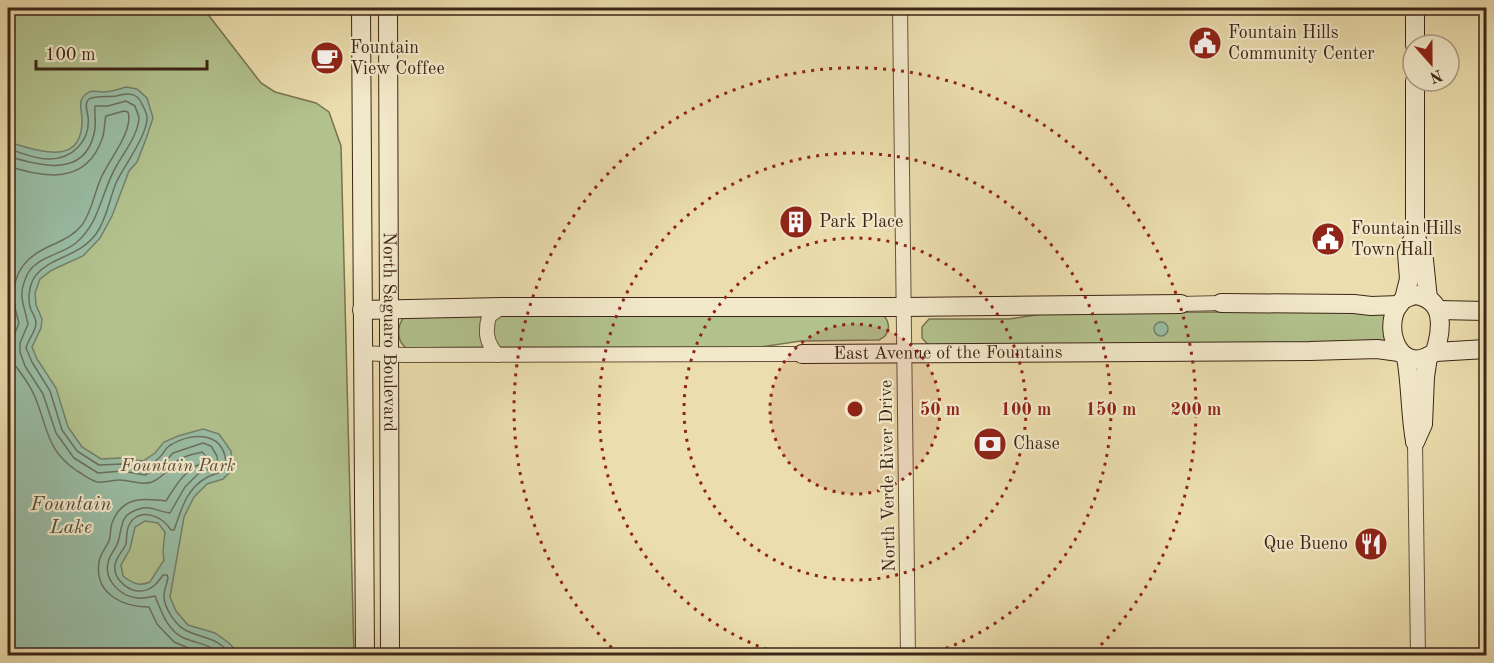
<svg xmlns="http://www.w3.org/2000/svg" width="1494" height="663" font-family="'Old Standard TT',serif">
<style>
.green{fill:#b2c28d;stroke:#787452;stroke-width:1.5}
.water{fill:#99bda5;stroke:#74806c;stroke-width:1.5;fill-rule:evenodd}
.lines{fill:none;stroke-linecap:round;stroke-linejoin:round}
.shore{stroke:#6b715e;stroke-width:1.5}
.street-casing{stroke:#68533c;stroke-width:16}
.secondary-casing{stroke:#3d2517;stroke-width:20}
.street{stroke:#f2e9ca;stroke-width:14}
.secondary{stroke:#f2e9ca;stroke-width:18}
.ring{fill:none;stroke:#8f2418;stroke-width:3;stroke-dasharray:3 6}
.labels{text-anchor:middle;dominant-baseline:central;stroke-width:4.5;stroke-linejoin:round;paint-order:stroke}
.poi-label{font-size:18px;fill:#3d2517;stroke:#f2e9ca;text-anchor:start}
.street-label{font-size:18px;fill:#3d2517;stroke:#f2e9ca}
.park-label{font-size:18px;font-style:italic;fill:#5a4c34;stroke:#f2e9ca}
.water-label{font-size:20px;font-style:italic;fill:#544b3a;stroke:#f2e9ca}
.centre{fill:#8f2418;stroke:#f2e9ca;stroke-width:3}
.ring-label{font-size:18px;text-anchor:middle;font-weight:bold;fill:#8f2418;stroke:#f2e9ca;stroke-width:4.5;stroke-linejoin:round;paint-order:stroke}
</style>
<rect width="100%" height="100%" fill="#ebddad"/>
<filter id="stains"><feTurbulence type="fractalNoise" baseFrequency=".00333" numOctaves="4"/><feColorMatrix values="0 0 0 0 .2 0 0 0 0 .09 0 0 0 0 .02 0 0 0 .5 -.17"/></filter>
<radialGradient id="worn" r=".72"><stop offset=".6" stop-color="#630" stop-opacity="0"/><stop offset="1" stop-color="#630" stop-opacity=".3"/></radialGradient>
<g class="green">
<path d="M 8,8 L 203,8 L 261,83 L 275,92 L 316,103 L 329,112 L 341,146 L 354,655 L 8,655 Z"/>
<path d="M 1389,309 L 1390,347 L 929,346 L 922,338 L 922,327 L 929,319 L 1009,319 L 1049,313 L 1379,311 Z"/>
<path d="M 882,314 C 892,323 890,335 879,340 L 801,341 L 760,347 L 499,347 L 494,345 L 492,320 L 500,315 Z"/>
<path d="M 483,315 L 483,347 L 406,348 C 396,340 397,326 404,317 Z"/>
</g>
<g class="water">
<path d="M 126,87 L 137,89 L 147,98 L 153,118 L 146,139 L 137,162 L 129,171 L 112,216 L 100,238 L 83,256 L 52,270 L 40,279 L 35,293 L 36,305 L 42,319 L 41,328 L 32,347 L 37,359 L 56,388 L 68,427 L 82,447 L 101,459 L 122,458 L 143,461 L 155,453 L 164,442 L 178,436 L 203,429 L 219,434 L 231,451 L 233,469 L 223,479 L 207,484 L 194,497 L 184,517 L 170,597 L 176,611 L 188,625 L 215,633 L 229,643 L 240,655 L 8,655 L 8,142 C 35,149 83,170 82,119 C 82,110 77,101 86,94 C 92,89 97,92 103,92 C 111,92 119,89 126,87 ZM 145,521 L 158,523 L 165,532 L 163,551 L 164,560 L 150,582 C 139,587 132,583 123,576 L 121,565 L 130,549 L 135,527 Z"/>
<circle cx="1161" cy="329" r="7"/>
</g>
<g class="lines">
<g class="shore">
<path d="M 8,149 C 20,152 34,159 47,159 C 72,160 91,141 88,116 C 87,111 84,103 89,99 C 92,96 110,97 116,96 C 127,93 137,92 142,104 C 144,108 147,114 147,117 C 148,135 123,167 116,183 C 109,200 107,219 96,234 C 79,257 52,256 36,275 C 29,284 27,300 31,310 C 33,314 36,318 36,323 C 36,331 28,340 26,348 L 32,362 L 50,391 L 62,430 L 77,451 L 99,465 L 122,464 L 145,467 C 150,464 156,461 160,457 C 164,453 165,449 169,446 C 194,430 227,432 226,468 C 219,474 213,474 206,478 C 186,489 181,511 174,530 L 171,530 C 162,516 139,506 129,525 C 126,531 127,538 126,544 C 123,551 116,557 115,565 C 113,577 125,589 137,591 C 150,592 157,584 163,575 L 167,575 L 168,578 C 167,583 164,590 164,596 C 164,608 176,626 187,631 C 207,640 216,636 232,656"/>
<path d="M 8,156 C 39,166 84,178 94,134 C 97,124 94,115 95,106 L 108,106 L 126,101 L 135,106 C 136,110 139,115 139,119 C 137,136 125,151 117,165 C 101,191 101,221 77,242 C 63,255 36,256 27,275 C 17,297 24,303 28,324 L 20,343 L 20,352 L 25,366 L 43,394 L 56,433 L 74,458 L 98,473 L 122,471 L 145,475 L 163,464 L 173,453 L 203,443 L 211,446 L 217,456 L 218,465 L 199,473 L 185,487 L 170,513 C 159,512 151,505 139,509 C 119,515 123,526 118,542 C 116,549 109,555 108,563 C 104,580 120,596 137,598 C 143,599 150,597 155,596 C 161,610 167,631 184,638 C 198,644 211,644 222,656"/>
<path d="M 8,166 C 44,178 86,185 102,139 C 105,132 104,123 106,116 L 124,111 L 128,112 C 134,131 108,161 101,178 C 94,194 92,211 82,225 C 72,238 57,242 44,249 C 12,265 9,292 19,323 C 0,367 20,362 35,397 C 48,428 46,450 77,471 C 84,475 90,480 97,482 C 105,483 113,480 120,480 C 131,480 141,486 152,482 C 165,477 170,465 180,459 C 187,455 195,454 202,452 L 207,457 L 207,461 C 186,468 177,483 166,501 C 144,498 122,496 112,523 C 110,529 111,535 109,541 C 106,548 100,554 99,562 C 94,594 123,607 149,607 L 157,624 L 174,642 L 208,656"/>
</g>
<defs>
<g id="street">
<path d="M 900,8 L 908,656"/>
<path d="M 1181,304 L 1221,303"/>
<path d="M 362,353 L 404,355 L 802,354"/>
<path d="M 497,355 C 486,342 485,332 489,316 L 502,307"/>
<path d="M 1415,442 L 1418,656"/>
</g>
<g id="secondary">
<path d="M 361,8 L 365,656"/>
<path id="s1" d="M 388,8 L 390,656"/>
<path d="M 1415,8 L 1415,45"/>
<path d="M 1415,81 L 1415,234 L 1424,260 L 1428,299"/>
<path d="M 1415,295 C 1446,299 1442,329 1435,352 C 1397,380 1380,321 1402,301 C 1406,297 1410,297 1415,295 Z"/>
<path d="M 1404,299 L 1409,279 L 1407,253 L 1415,234"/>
<path d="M 1221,303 L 1354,304 L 1371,306 L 1399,305"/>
<path d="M 362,310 L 502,307 L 903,307 L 1181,304"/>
<path d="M 1438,310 L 1486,311"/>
<path d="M 1435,352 L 1486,349"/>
<path id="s2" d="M 802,354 L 1310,351 L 1377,349 L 1399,352"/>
<path d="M 1406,357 C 1411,385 1410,413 1415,441"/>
<path d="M 1415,442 L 1423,424 L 1425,377 L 1428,357"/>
</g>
</defs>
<use href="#street" class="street-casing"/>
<use href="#secondary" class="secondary-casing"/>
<use href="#street" class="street"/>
<use href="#secondary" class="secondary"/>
</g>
<circle cx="855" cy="409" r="85" fill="#8f2418" fill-opacity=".12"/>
<g class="ring">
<circle cx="855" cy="409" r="85"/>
<circle cx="855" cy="409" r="171"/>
<path d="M784 655A256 256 0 1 1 926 655"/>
<path d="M618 654A341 341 0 1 1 1092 654"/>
</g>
<defs>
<symbol id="civic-disc" viewBox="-11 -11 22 22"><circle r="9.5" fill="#8f2418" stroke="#f2e9ca"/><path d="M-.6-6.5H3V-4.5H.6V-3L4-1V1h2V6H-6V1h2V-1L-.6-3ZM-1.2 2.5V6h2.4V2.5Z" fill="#fff"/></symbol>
<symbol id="cafe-disc" viewBox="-11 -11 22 22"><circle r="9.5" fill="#8f2418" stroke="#f2e9ca"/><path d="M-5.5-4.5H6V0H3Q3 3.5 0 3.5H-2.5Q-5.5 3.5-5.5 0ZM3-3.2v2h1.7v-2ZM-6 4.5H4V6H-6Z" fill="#fff"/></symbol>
<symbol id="building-disc" viewBox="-11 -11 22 22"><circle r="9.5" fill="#8f2418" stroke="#f2e9ca"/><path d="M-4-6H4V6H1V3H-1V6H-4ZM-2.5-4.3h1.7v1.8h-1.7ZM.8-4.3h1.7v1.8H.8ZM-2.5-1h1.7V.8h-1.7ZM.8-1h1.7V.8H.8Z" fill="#fff"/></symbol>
<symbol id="bank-disc" viewBox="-11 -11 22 22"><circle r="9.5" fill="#8f2418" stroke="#f2e9ca"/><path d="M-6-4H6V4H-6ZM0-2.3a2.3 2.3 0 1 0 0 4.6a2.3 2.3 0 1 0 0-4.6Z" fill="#fff"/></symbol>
<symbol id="restaurant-disc" viewBox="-11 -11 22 22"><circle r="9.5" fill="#8f2418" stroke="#f2e9ca"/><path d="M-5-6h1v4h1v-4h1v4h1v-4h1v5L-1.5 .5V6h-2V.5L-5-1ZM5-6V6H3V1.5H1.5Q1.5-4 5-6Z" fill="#fff"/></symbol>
</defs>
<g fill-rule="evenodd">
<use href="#civic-disc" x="1186" y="24" width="38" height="38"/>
<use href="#cafe-disc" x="308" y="39" width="38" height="38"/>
<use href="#building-disc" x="777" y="203" width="38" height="38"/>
<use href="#civic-disc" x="1309" y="220" width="38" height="38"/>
<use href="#bank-disc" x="971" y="425" width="38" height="38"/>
<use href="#restaurant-disc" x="1352" y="525" width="38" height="38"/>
</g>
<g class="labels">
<g class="poi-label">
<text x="1228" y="33">Fountain Hills<tspan x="1228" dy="21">Community Center</tspan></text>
<text x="350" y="48">Fountain<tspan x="350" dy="21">View Coffee</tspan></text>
<text x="819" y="222">Park Place</text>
<text x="1351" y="229">Fountain Hills<tspan x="1351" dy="21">Town Hall</tspan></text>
<text x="1013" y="444">Chase</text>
<text x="1348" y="544" text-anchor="end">Que Bueno</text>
</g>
<g class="street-label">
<text stroke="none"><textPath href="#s1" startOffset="324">North Saguaro Boulevard</textPath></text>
<text stroke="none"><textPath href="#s2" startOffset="146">East Avenue of the Fountains</textPath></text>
<text transform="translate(888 476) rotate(-91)">North Verde River Drive</text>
</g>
<g class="park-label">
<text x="178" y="466">Fountain Park</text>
</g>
<g class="water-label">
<text x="71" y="505">Fountain<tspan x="71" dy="23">Lake</tspan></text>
</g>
</g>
<circle cx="855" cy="409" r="9" class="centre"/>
<g class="ring-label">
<text x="940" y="415">50 m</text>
<text x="1026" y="415">100 m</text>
<text x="1111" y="415">150 m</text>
<text x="1196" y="415">200 m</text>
</g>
<rect width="1494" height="663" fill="none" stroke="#ebddad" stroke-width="30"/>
<rect x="9" y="9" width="1476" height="645" fill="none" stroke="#3d2517" stroke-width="3"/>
<rect x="15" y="15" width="1464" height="633" fill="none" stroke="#3d2517" stroke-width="1.5"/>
<g transform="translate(1431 63) rotate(159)"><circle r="28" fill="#f2e9ca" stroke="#aa9b82" stroke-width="1.5"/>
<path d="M0-4.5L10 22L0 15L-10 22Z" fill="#8f2418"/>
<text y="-9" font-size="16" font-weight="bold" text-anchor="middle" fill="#3d2517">N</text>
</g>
<path d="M36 60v9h171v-9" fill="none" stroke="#3d2517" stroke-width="3"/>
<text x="45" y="60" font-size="18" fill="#3d2517" stroke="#f2e9ca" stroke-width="4.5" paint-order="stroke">100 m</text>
<rect width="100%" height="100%" filter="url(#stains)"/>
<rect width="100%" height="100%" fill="url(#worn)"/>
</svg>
